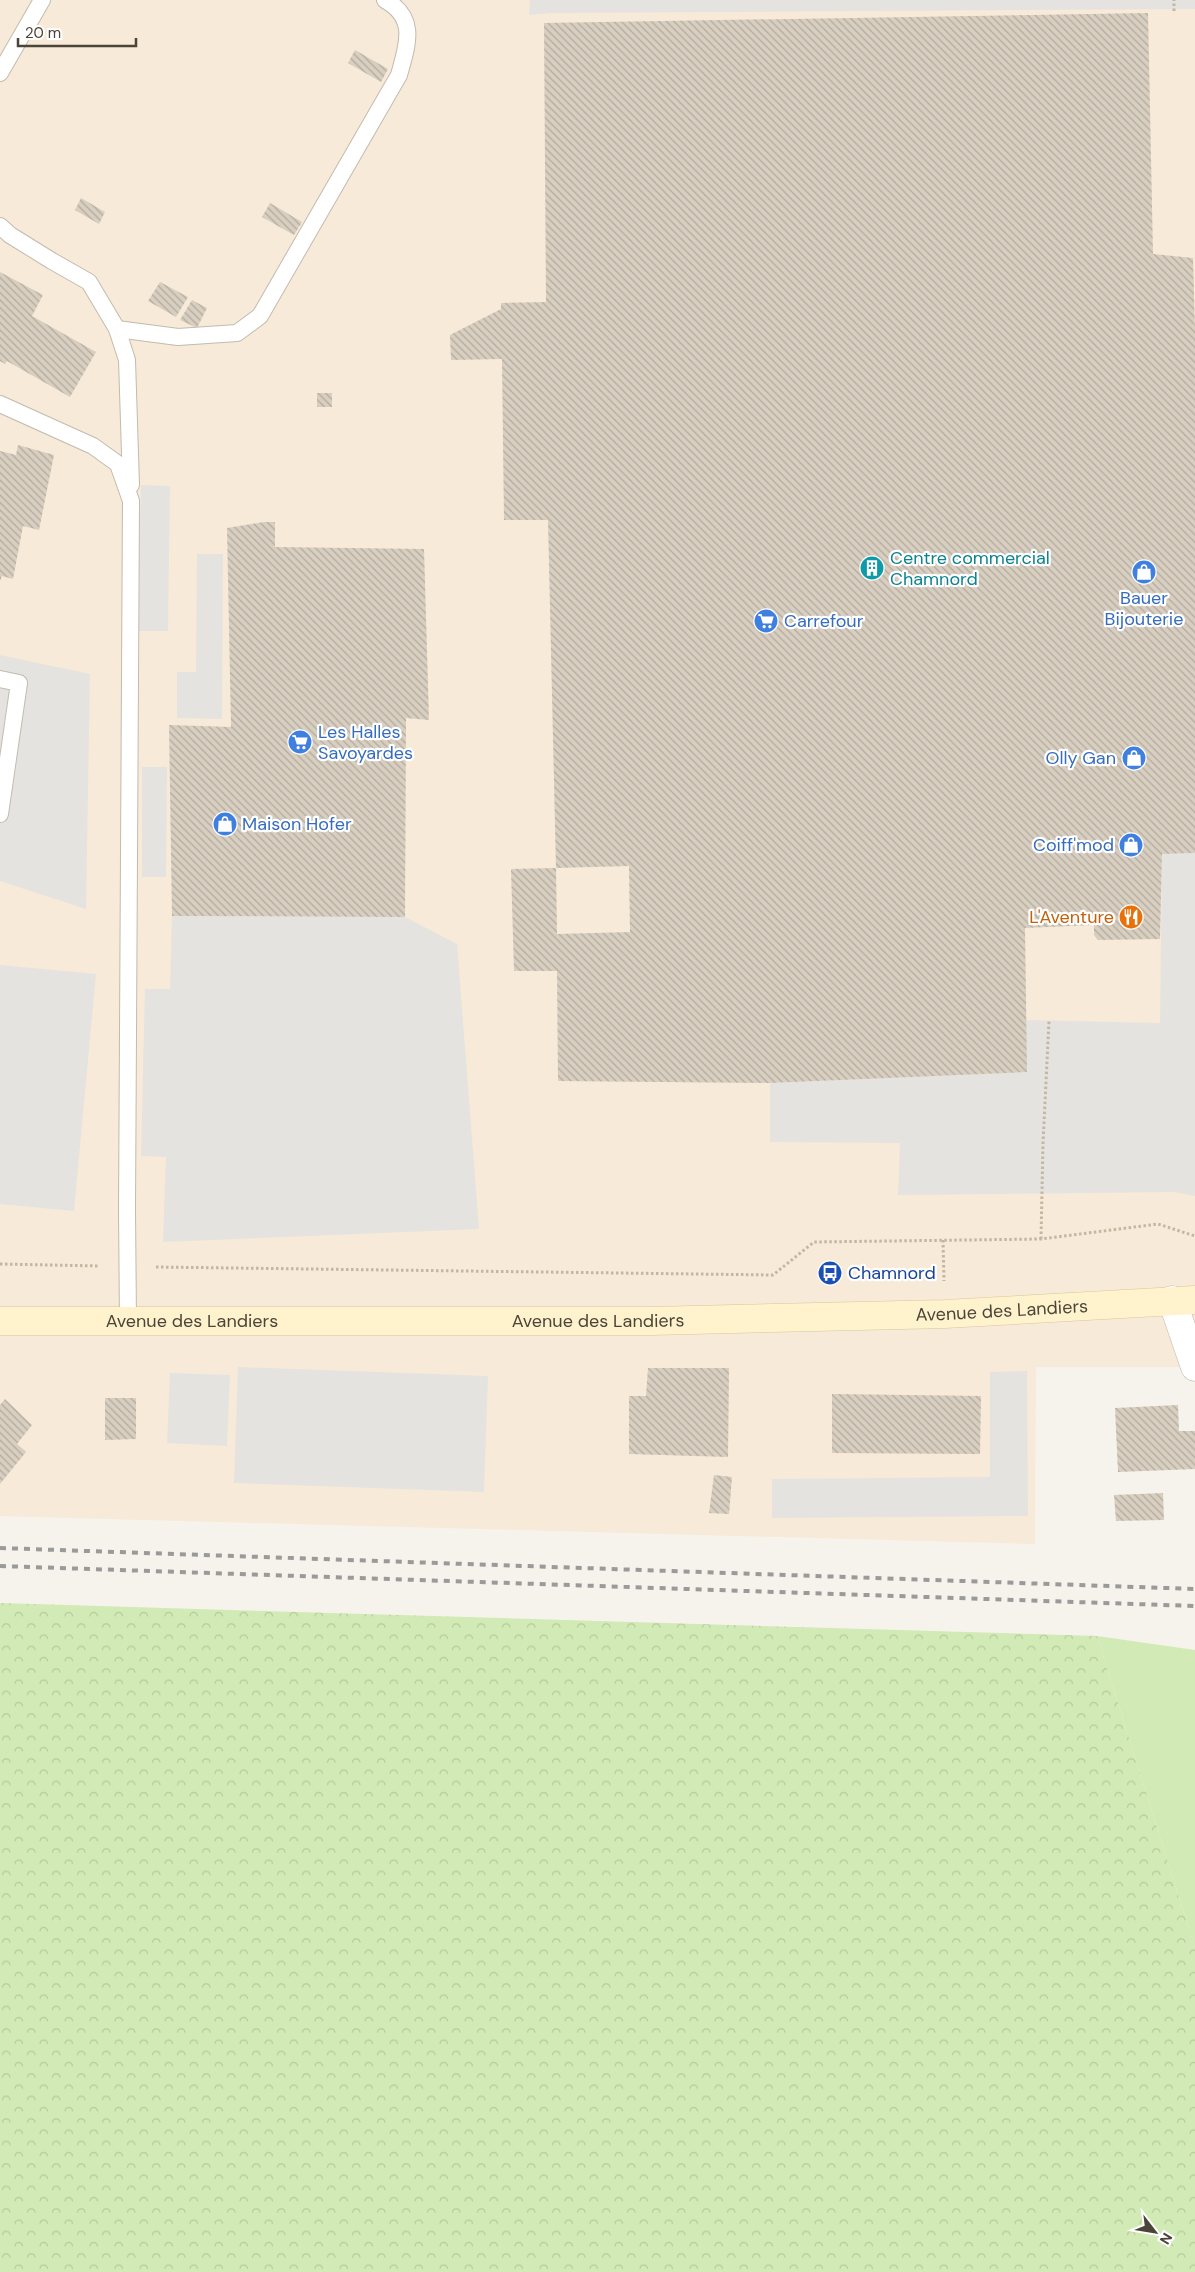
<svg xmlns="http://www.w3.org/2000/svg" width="1195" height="2272" font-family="'DM Sans',sans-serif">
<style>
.commercial{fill:#f7ead8}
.grass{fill:#d2eab5}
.forest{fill:url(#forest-crowns)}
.parking{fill:#e5e3e0}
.building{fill:url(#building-back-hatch)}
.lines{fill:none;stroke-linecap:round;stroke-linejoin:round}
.lane-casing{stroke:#c2bbae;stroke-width:18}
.street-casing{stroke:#c2bbae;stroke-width:29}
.secondary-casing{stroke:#d6c79b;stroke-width:29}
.path{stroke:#c4b79f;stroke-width:3;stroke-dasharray:2.5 2.5;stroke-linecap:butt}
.lane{stroke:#fff;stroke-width:16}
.street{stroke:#fff;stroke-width:28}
.secondary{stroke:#fff3cd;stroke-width:28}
.rail{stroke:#9a9a9a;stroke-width:4;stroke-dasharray:6 6;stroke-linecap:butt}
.labels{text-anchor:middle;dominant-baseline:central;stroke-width:4.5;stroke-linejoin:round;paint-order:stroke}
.culture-label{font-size:18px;fill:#0d838f;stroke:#fff;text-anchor:start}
.shop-label{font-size:18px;fill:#366cbe;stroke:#fff;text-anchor:start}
.food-label{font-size:18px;fill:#c56008;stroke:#fff;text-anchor:end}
.transit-label{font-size:18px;fill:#164399;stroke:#fff;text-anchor:start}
.street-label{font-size:18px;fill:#4b4439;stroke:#fff}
</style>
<defs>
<pattern id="forest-crowns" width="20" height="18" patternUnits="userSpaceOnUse" patternTransform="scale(1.25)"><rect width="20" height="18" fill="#d2eab5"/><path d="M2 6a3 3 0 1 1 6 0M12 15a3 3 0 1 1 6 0" fill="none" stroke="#b6ca9c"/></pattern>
<pattern id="building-back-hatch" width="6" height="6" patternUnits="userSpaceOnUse" patternTransform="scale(1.25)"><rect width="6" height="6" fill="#d8cfc1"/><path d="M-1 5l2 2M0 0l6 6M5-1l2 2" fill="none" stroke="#b1aa9e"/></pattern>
</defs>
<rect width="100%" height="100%" fill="#f6f3ec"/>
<path class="commercial" d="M 0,0 L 1195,0 L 1195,1367 L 1036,1367 L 1035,1544 L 0,1516 Z"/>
<path class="grass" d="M 1097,1636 L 1195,1650 L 1195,1948 Z"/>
<path class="forest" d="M 0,1603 L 1097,1636 L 1195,1948 L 1195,2272 L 0,2272 Z"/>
<g class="parking">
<path d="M 530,0 L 1195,0 L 1195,9 L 551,13 L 529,15 Z"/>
<path d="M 141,485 L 170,486 L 168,631 L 137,631 Z"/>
<path d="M 197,554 L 223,554 L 222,719 L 177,718 L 177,672 L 196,672 Z"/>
<path d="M 0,655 L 90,674 L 86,909 L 0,881 Z"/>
<path d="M 142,767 L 167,767 L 166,877 L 142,877 Z"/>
<path d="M 1195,853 L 1195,1196 L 1175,1192 L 898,1195 L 900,1143 L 770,1142 L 770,1083 L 1026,1072 L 1026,1020 L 1160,1023 L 1162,854 Z"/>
<path d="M 172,916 L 405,917 L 457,944 L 479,1229 L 163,1242 L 166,1157 L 141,1156 L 145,989 L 170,989 Z"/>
<path d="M 0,965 L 96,974 L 74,1211 L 0,1204 Z"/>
<path d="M 238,1367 L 488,1376 L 484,1492 L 234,1483 Z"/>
<path d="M 1027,1371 L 1028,1516 L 772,1518 L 772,1479 L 990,1477 L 990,1372 Z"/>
<path d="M 170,1373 L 230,1375 L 227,1446 L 167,1443 Z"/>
</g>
<g class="building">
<path d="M 1148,13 L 1153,254 L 1193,258 L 1195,331 L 1195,853 L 1162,854 L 1160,939 L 1098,940 L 1094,935 L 1094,925 L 1025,928 L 1027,1072 L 770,1083 L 558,1081 L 557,971 L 514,971 L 511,869 L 556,868 L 557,934 L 630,932 L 629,866 L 556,868 L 548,520 L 504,520 L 502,359 L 451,360 L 450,335 L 501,309 L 501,303 L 546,302 L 544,23 Z"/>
<path d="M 355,50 L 388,69 L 381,82 L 348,63 Z"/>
<path d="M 81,198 L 105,212 L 99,224 L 75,210 Z"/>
<path d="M 270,203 L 302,222 L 294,235 L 262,217 Z"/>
<path d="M 0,272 L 43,295 L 32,316 L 96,352 L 70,397 L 7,361 L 5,364 L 0,361 Z"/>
<path d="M 160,282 L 188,297 L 176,317 L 148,301 Z"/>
<path d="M 192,300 L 207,308 L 197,328 L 180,320 Z"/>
<rect x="317" y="393" width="15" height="14"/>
<path d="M 18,445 L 54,455 L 39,530 L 23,526 L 13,579 L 2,576 L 0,581 L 0,451 L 16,455 Z"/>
<path d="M 264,522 L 275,522 L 275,547 L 424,549 L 429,720 L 406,718 L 405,917 L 172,916 L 169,725 L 231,727 L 227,528 Z"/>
<path d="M 648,1368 L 729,1368 L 728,1457 L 629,1454 L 629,1396 L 646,1396 Z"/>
<path d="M 832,1394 L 981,1396 L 980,1454 L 832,1453 Z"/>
<path d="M 105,1398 L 136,1398 L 136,1439 L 105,1440 Z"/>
<path d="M 5,1399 L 32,1425 L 17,1444 L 26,1452 L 0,1484 L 0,1405 Z"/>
<path d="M 1178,1405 L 1179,1431 L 1195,1431 L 1195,1469 L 1118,1472 L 1115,1408 Z"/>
<path d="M 714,1475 L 732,1477 L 729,1514 L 709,1513 Z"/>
<path d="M 1163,1493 L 1164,1520 L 1116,1521 L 1114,1495 Z"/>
</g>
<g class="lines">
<defs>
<g id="lane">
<path d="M 0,73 L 42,0"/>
<path d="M 0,226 L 10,235 L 52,261 L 89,282 L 117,329 L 127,360 L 131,485"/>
<path d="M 117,329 L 178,337 L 237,333 L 260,316 L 399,75 C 407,46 418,18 385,0"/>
<path d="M 0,404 L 93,446 L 118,464 L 131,501 L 127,1210 L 128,1322"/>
<path d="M 0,679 L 19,683 L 0,814"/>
</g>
<path id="street" d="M 1172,1300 L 1195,1367"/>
<g id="secondary">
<path id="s1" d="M 0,1321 L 651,1321 L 945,1314 L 1195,1300"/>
</g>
</defs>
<use href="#lane" class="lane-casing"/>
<use href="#street" class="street-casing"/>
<use href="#secondary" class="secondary-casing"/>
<g class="path">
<path d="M 1174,11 L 1174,0"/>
<path d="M 1041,1239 L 1043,1143 L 1049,1021"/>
<path d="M 943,1240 L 944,1281"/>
<path d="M 0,1264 L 99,1266"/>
<path d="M 156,1267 L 773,1275 L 814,1242 L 1041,1239 L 1158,1224 L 1195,1236"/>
</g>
<use href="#lane" class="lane"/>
<use href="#street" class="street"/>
<use href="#secondary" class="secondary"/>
<g class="rail">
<path d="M 0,1548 L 1195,1589"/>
<path d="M 0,1566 L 1195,1606"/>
</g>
</g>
<defs>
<symbol id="building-disc" viewBox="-11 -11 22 22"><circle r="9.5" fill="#0f9aa8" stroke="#fff"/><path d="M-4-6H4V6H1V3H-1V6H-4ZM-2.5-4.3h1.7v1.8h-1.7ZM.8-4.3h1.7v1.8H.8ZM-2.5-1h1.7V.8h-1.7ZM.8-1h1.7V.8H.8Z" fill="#fff"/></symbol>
<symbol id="shop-disc" viewBox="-11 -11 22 22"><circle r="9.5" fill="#3f7fe0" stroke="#fff"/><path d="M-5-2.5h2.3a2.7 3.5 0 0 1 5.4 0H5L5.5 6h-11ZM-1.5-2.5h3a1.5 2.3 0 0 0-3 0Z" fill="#fff"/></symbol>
<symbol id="supermarket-disc" viewBox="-11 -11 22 22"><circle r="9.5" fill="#3f7fe0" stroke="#fff"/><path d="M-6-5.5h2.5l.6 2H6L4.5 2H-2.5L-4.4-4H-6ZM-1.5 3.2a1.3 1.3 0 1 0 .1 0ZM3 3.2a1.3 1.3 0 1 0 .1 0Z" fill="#fff"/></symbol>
<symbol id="restaurant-disc" viewBox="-11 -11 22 22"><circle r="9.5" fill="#e8710a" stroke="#fff"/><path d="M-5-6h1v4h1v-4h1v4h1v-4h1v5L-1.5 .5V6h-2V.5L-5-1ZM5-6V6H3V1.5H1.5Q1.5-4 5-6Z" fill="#fff"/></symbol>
<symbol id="bus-disc" viewBox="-11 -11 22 22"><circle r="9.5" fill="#1a4fb4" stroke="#fff"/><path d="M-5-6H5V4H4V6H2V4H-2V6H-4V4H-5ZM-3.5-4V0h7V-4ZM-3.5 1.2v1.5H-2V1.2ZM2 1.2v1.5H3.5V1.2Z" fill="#fff"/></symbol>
</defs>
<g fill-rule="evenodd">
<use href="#building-disc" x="858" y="554" width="28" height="28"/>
<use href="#shop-disc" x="1130" y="558" width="28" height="28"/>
<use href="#supermarket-disc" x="752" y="607" width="28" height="28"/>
<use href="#supermarket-disc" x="286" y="728" width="28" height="28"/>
<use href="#shop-disc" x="1120" y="744" width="28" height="28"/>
<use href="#shop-disc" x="211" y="810" width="28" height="28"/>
<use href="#shop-disc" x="1117" y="831" width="28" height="28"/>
<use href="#restaurant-disc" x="1117" y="903" width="28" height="28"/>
<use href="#bus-disc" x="816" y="1259" width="28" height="28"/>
</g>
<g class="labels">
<g class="culture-label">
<text x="890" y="558">Centre commercial<tspan x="890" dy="21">Chamnord</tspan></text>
</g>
<g class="shop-label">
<text x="1144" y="598" text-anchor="middle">Bauer<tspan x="1144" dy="21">Bijouterie</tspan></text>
<text x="784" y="621">Carrefour</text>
<text x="318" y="732">Les Halles<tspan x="318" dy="21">Savoyardes</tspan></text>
<text x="1116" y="758" text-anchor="end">Olly Gan</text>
<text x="242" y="824">Maison Hofer</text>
<text x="1114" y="845" text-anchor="end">Coiff'mod</text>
</g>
<g class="food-label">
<text x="1114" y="917">L'Aventure</text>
</g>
<g class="transit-label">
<text x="848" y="1273">Chamnord</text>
</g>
<g class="street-label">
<text stroke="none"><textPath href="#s1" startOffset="1002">Avenue des Landiers</textPath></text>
<text stroke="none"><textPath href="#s1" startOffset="598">Avenue des Landiers</textPath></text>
<text stroke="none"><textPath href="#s1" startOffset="192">Avenue des Landiers</textPath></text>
</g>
</g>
<g transform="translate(1155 2232) rotate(121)" stroke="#ffffff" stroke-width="4" paint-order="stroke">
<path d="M0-4L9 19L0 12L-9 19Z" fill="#4b4439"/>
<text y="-8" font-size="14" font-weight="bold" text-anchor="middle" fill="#4b4439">N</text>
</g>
<path d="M18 38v8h118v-8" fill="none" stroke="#4b4439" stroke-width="2.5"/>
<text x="25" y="38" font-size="15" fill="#4b4439" stroke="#ffffff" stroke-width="4" paint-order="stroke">20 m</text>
</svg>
